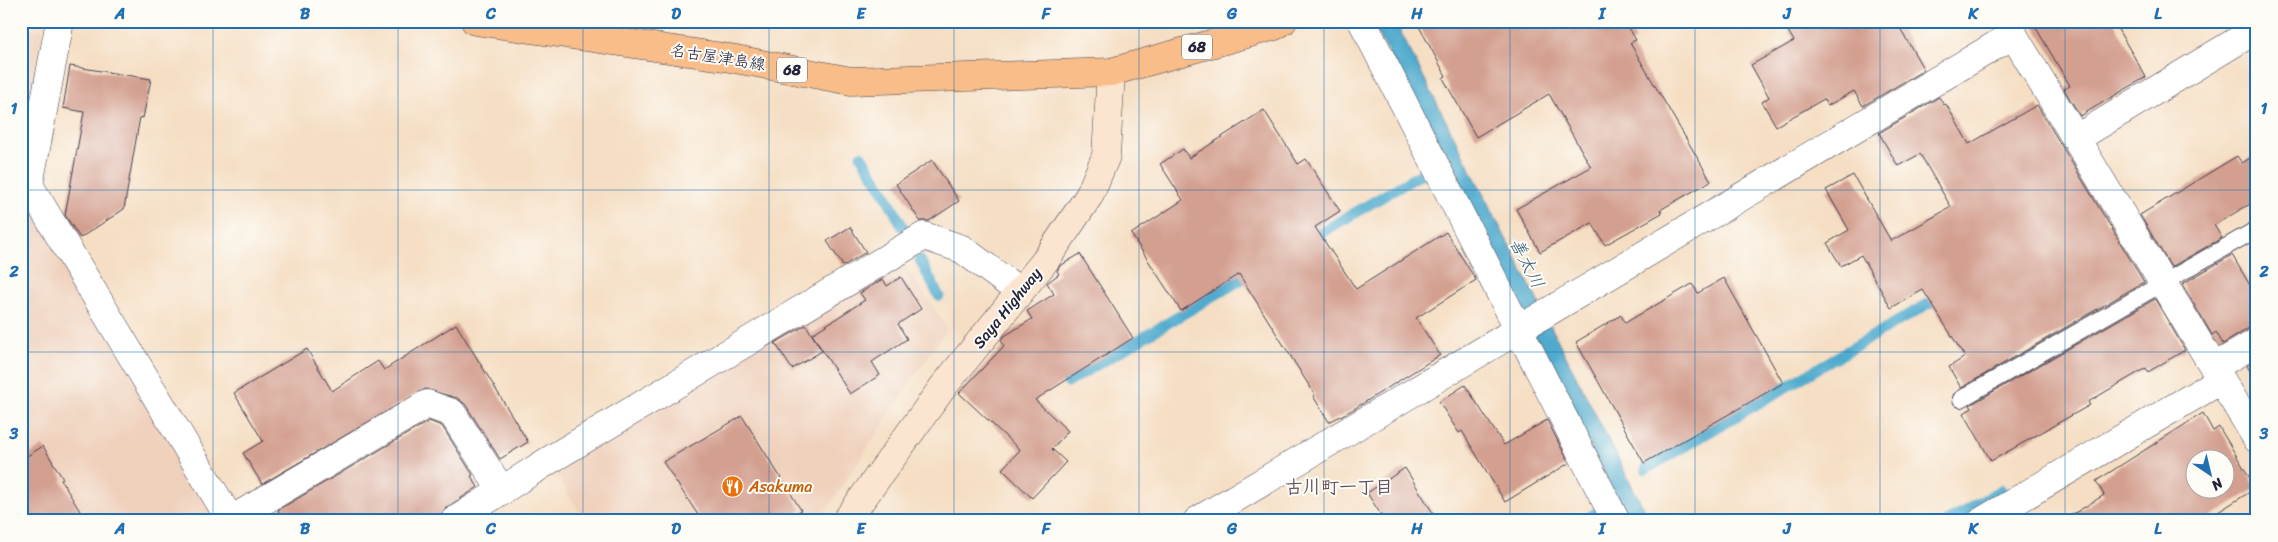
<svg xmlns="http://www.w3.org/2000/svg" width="2278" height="542" font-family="Sriracha,'Klee One',sans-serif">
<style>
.built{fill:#efd0bb}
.water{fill:#4faacd;stroke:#386684}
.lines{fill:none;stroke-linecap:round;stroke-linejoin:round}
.stream{stroke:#4faacd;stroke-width:11}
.building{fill:#d39f8f;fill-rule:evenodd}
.lane-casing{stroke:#423e4f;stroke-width:18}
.street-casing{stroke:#423e4f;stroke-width:29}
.secondary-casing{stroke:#423e4f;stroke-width:29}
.primary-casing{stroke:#423e4f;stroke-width:29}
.lane{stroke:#fff;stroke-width:16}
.street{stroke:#fff;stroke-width:28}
.secondary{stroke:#fce5d0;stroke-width:28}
.primary{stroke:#f8bd89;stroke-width:28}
.grid{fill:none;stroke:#1f6fb2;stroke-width:1;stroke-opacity:0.55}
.labels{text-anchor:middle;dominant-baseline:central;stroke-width:4;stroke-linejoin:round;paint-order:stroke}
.shield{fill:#fdfcf7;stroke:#646373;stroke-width:1}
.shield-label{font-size:15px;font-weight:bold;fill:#22223b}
.street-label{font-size:16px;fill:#22223b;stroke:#fdfcf7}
.food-label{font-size:16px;fill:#c56008;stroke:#fdfcf7;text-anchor:start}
.water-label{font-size:18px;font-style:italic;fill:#365f7d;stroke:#fdfcf7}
.neighbourhood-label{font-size:18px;font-weight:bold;fill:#604e58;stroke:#fdfcf7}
.neatline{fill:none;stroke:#1f6fb2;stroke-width:2}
.grid-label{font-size:16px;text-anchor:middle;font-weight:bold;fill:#1f6fb2}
</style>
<rect width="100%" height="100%" fill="#fdfcf7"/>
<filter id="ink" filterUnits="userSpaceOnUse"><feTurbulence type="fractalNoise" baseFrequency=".02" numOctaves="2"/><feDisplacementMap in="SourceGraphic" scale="10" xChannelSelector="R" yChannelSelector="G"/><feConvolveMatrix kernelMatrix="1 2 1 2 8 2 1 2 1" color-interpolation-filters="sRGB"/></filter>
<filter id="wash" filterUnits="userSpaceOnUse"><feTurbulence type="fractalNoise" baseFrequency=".0096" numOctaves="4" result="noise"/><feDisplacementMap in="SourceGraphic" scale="20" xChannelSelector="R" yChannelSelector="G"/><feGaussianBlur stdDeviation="1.12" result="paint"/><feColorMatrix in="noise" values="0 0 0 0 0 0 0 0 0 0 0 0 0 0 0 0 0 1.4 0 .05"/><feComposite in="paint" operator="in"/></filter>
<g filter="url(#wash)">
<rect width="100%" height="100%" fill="#f5dec3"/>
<g class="built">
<path d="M 21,27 L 43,31 L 21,150 Z"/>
<path d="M 21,187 L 219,521 L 21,521 Z"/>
<path d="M 896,252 L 947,328 L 819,521 L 585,521 L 548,461 Z"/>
</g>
<path class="water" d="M 1372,21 L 1395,21 L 1650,521 L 1628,521 Z"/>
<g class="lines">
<g class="stream">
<path d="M 861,156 L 884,192 L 903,227"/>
<path d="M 1307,241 L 1421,174"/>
<path d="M 920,260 L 939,296"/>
<path d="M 1068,382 L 1254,272"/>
<path d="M 1646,469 L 1943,295"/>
<path d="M 1583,521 L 1601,510"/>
<path d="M 1948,521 L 2001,490"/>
</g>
</g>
<g id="blocks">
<g class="building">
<path d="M 1416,21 L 1625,21 L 1636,40 L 1630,43 L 1711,181 L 1660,210 L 1662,213 L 1605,245 L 1592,223 L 1540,252 L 1516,209 L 1591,167 L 1549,94 L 1476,137 L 1443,78 L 1446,76 Z"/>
<path d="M 1782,21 L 1896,21 L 1924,70 L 1863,106 L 1854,91 L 1827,106 L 1824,99 L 1776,126 L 1762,102 L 1769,97 L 1751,65 L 1794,41 Z"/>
<path d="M 2032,21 L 2113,21 L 2146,77 L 2080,116 L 2064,89 L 2070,86 Z"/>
<path d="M 70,66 L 151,79 L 143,118 L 140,117 L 124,209 L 80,238 L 65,215 L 84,112 L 63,108 Z"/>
<path d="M 1939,97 L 1944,105 L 1946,104 L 1969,144 L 2037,105 L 2144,282 L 1961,388 L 1949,367 L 1965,357 L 1923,290 L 1891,308 L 1861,255 L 1841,266 L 1827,243 L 1849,230 L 1826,190 L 1853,175 L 1891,241 L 1951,207 L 1920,154 L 1898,166 L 1879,133 Z"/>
<path d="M 1264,110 L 1298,164 L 1306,159 L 1340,211 L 1315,227 L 1356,289 L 1446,232 L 1476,280 L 1416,318 L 1440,355 L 1354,409 L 1329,422 L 1313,396 L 1315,395 L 1239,274 L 1181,311 L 1131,234 L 1183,200 L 1160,164 L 1183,149 L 1189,158 Z"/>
<path d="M 2257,154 L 2257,200 L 2214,225 L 2222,238 L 2171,267 L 2140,215 L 2237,156 L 2242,163 Z"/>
<path d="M 932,160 L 959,201 L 929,221 L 920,221 L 896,184 Z"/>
<path d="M 850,227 L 866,252 L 843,266 L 827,241 Z"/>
<path d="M 1080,254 L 1133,338 L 1035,400 L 1068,431 L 1052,449 L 1066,462 L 1032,498 L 1002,469 L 1020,450 L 959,393 L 1004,346 L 1001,340 L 1003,337 L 1032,319 L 1027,311 L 1054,294 L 1047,283 L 1059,274 L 1057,271 L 1060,266 Z"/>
<path d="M 2232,255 L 2257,297 L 2257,326 L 2249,328 L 2223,344 L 2216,332 L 2212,335 L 2182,284 Z"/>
<path d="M 901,277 L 921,309 L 898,324 L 907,339 L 872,362 L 880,375 L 850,394 L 812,334 L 865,300 L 860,293 L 883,279 L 887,286 Z"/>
<path d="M 1724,278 L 1783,383 L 1644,463 L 1576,342 L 1621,315 L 1625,323 L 1692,284 L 1698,293 Z"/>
<path d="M 2155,299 L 2185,350 L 2148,372 L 2146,368 L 2088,402 L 2090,405 L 1991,461 L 1964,413 L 1972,408 L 1970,405 Z"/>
<path d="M 456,324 L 528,442 L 500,459 L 465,404 L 457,398 L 425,389 L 262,484 L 243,453 L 263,441 L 234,393 L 307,349 L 332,391 L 378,361 L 384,370 Z"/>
<path d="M 806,325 L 822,351 L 792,369 L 775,343 Z"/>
<path d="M 2257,360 L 2257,382 L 2247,366 Z"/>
<path d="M 1465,385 L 1504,445 L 1547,420 L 1569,463 L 1505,502 L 1462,431 L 1459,433 L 1439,402 Z"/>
<path d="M 2203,413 L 2213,431 L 2219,427 L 2256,488 L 2204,521 L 2062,521 L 2104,495 L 2096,481 ZM 2196,460 L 2226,460 L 2226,490 L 2196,490 Z"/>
<path d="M 742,416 L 801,510 L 785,521 L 702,521 L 663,462 Z"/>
<path d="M 429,421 L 442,426 L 473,475 L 471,476 L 478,487 L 446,508 L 439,519 L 436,521 L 284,521 L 278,510 Z"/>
<path d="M 43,446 L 63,479 L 61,480 L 86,521 L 21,521 L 21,460 Z"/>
<path d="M 1405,468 L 1438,521 L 1385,521 L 1367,493 Z"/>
</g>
</g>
</g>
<g filter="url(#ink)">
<use href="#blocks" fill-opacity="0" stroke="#423e4f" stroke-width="1"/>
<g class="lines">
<defs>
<path id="lane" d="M 1961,399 L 2257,229"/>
<g id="street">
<path d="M 60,21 L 29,185 L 231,521"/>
<path d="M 1362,21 L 1616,521"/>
<path d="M 2005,21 L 2257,439"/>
<path d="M 2077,138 L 2257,29"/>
<path d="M 2214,367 L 2257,342"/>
<path d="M 231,520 L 427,404 L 452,413 L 502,491"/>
<path d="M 454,521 L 548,461 L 924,236 L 962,249 L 1019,291"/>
<path d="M 1197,521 L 2013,35"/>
<path d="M 1982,521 L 2221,380"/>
</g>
<path id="secondary" d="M 846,521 L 943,387 L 1045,261 L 1089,196 L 1106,156 L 1111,72"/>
<path id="primary" d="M 475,21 L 730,58 L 851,81 L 1111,72 L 1275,26 L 1283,21"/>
</defs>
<use href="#lane" class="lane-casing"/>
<use href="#street" class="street-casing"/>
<use href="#secondary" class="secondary-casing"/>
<use href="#primary" class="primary-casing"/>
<use href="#lane" class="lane"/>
<use href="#street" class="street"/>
<use href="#secondary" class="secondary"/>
<use href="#primary" class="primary"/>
</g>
</g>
<path class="grid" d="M 213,21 L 213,521M 398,21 L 398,521M 583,21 L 583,521M 769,21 L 769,521M 954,21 L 954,521M 1139,21 L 1139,521M 1324,21 L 1324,521M 1510,21 L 1510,521M 1695,21 L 1695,521M 1880,21 L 1880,521M 2065,21 L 2065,521M 21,190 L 2257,190M 21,352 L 2257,352"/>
<defs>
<symbol id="restaurant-disc" viewBox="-11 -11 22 22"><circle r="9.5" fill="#e8710a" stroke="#fdfcf7"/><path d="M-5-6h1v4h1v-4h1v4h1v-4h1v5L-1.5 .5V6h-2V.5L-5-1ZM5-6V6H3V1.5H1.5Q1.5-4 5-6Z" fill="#fff"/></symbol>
</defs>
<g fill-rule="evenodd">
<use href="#restaurant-disc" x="720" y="474" width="25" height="25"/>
</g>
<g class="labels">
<g class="shield">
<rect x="1182" y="34.5" width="30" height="25" rx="4"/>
<rect x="777" y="57.5" width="30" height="25" rx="4"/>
</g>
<g class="shield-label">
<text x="1197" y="47">68</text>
<text x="792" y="70">68</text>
</g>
<g class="street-label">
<text transform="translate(718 57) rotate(9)">名古屋津島線</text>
<text transform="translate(1007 308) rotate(-51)">Saya Highway</text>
</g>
<g class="food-label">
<text x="749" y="486">Asakuma</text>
</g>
<g class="water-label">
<text transform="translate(1527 263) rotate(63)">善太川</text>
</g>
<g class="neighbourhood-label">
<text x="1339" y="487">古川町一丁目</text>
</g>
</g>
<rect width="2278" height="542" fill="none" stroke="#fdfcf7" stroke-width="55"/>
<g transform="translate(2210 474) rotate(145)"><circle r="24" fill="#fdfcf7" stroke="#a5a5ac"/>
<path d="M0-4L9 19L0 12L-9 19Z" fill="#1f6fb2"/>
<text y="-8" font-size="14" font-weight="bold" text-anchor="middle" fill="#22223b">N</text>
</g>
<rect x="28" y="28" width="2222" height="486" class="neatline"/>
<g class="grid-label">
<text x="120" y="19">A</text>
<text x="305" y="19">B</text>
<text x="491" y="19">C</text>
<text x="676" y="19">D</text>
<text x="861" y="19">E</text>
<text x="1046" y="19">F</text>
<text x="1232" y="19">G</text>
<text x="1417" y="19">H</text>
<text x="1602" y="19">I</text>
<text x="1787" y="19">J</text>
<text x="1973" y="19">K</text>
<text x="2158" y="19">L</text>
<text x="14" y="114">1</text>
<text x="2264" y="114">1</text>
<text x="14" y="277">2</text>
<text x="2264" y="277">2</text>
<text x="14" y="439">3</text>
<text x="2264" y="439">3</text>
<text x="120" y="534">A</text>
<text x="305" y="534">B</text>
<text x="491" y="534">C</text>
<text x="676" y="534">D</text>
<text x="861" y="534">E</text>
<text x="1046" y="534">F</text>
<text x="1232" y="534">G</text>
<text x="1417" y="534">H</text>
<text x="1602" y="534">I</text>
<text x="1787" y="534">J</text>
<text x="1973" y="534">K</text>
<text x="2158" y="534">L</text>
</g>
</svg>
